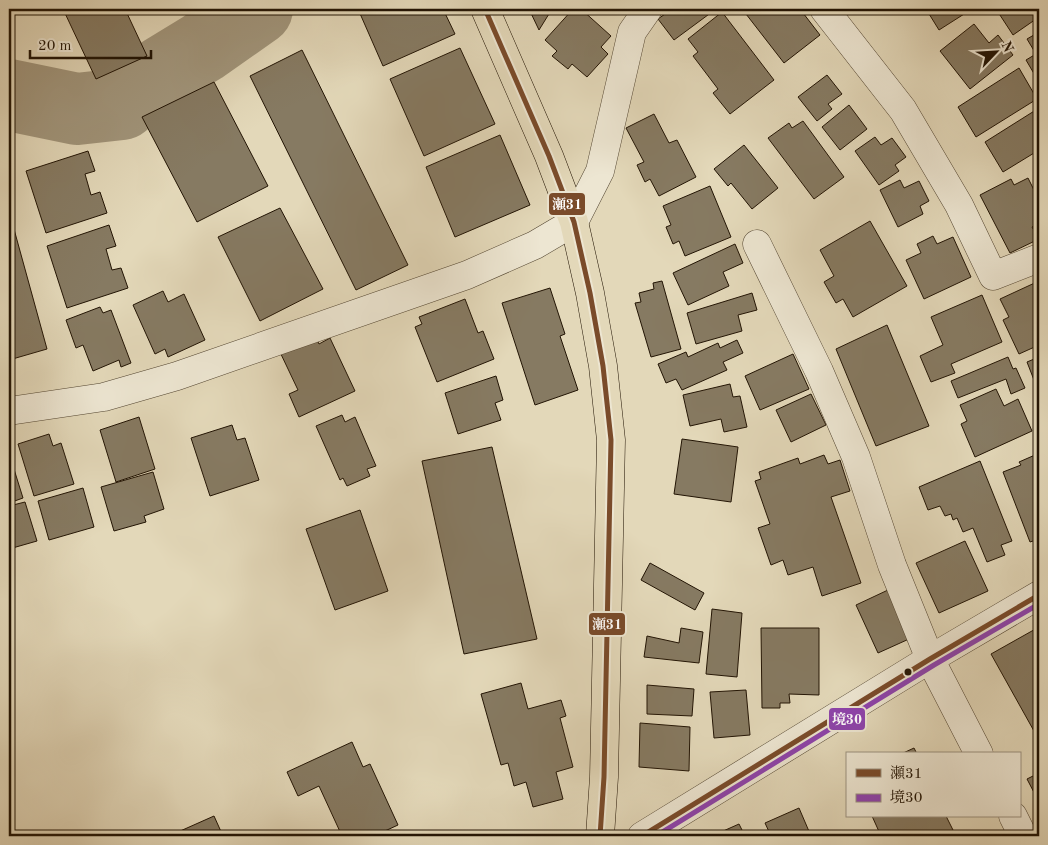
<svg xmlns="http://www.w3.org/2000/svg" width="1048" height="845" font-family="'Old Standard TT','Noto Serif JP',serif">
<style>
.lines{fill:none;stroke-linecap:round;stroke-linejoin:round}
.river{stroke:#a1957b;stroke-width:72}
.building{fill:#867a62;stroke:#221404}
.minor-casing{stroke:#524531;stroke-width:29}
.major-casing{stroke:#221404;stroke-width:29}
.minor{stroke:#ede6d2;stroke-width:28}
.major{stroke:#e3d8b9;stroke-width:28}
.bus-1-casing{stroke:#ede6d2;stroke-width:9}
.bus-2-casing{stroke:#ede6d2;stroke-width:9}
.bus-1{stroke:#7a4b2a;stroke-width:5}
.bus-2{stroke:#8e44ad;stroke-width:5}
.bus-dot{fill:#221404;stroke:#ede6d2;stroke-width:2}
.line-badge{stroke:#ede6d2;stroke-width:2}
.badge-label{font-size:14px;text-anchor:middle;font-weight:bold;fill:#fff}
</style>
<rect width="100%" height="100%" fill="#e3d8b9"/>
<filter id="stains"><feTurbulence type="fractalNoise" baseFrequency=".004" numOctaves="4"/><feColorMatrix values="0 0 0 0 .2 0 0 0 0 .09 0 0 0 0 .02 0 0 0 .5 -.17"/></filter>
<radialGradient id="worn" r=".72"><stop offset=".6" stop-color="#630" stop-opacity="0"/><stop offset="1" stop-color="#630" stop-opacity=".3"/></radialGradient>
<g class="lines">
<path class="river" d="M 9,95 L 77,109 L 122,104 L 162,72 L 203,47 L 257,9"/>
</g>
<g class="building">
<path d="M 63,9 L 125,9 L 147,56 L 96,79 Z"/>
<path d="M 358,9 L 443,9 L 455,34 L 383,66 Z"/>
<path d="M 529,9 L 552,9 L 539,30 Z"/>
<path d="M 573,9 L 581,9 L 611,36 L 601,47 L 608,54 L 587,77 L 572,64 L 568,69 L 552,56 L 557,51 L 545,40 Z"/>
<path d="M 672,9 L 716,9 L 674,40 L 658,19 Z"/>
<path d="M 753,9 L 800,9 L 820,35 L 784,63 L 746,14 Z"/>
<path d="M 926,9 L 972,9 L 939,30 Z"/>
<path d="M 996,9 L 1039,9 L 1039,17 L 1013,35 Z"/>
<path d="M 722,12 L 774,80 L 730,114 L 713,93 L 718,89 L 693,56 L 698,52 L 688,39 Z"/>
<path d="M 974,24 L 989,43 L 998,35 L 1013,55 L 970,89 L 940,51 Z"/>
<path d="M 1039,32 L 1039,75 L 1036,77 L 1026,60 L 1036,54 L 1027,39 Z"/>
<path d="M 460,48 L 495,124 L 424,156 L 390,79 Z"/>
<path d="M 302,50 L 408,265 L 356,290 L 250,76 Z"/>
<path d="M 1019,68 L 1037,99 L 976,137 L 958,107 Z"/>
<path d="M 827,75 L 842,94 L 828,104 L 832,109 L 817,121 L 798,97 Z"/>
<path d="M 214,82 L 268,186 L 197,222 L 142,117 Z"/>
<path d="M 849,105 L 867,129 L 840,150 L 822,127 Z"/>
<path d="M 1039,108 L 1039,150 L 1003,172 L 985,142 Z"/>
<path d="M 654,114 L 669,143 L 677,140 L 696,177 L 659,196 L 650,179 L 645,182 L 637,165 L 644,162 L 626,128 Z"/>
<path d="M 803,121 L 844,177 L 814,199 L 768,138 L 789,123 L 792,128 Z"/>
<path d="M 500,135 L 530,205 L 455,237 L 426,167 Z"/>
<path d="M 875,137 L 881,145 L 892,138 L 906,157 L 895,165 L 899,171 L 879,185 L 855,151 Z"/>
<path d="M 744,145 L 778,188 L 752,209 L 731,183 L 728,186 L 714,169 Z"/>
<path d="M 88,151 L 95,171 L 85,174 L 91,195 L 100,192 L 107,213 L 46,233 L 26,171 Z"/>
<path d="M 1028,178 L 1039,200 L 1039,223 L 1032,227 L 1039,239 L 1010,253 L 980,195 L 1011,179 L 1014,185 Z"/>
<path d="M 900,180 L 904,188 L 919,181 L 929,201 L 920,206 L 923,214 L 898,227 L 880,190 Z"/>
<path d="M 710,186 L 731,237 L 685,256 L 679,241 L 673,244 L 666,227 L 671,225 L 663,206 Z"/>
<path d="M 280,208 L 323,289 L 260,321 L 218,237 Z"/>
<path d="M 9,211 L 47,349 L 9,360 Z"/>
<path d="M 870,221 L 907,286 L 853,317 L 843,299 L 836,303 L 824,282 L 834,276 L 820,250 Z"/>
<path d="M 109,225 L 116,246 L 106,249 L 112,270 L 121,268 L 128,288 L 67,308 L 47,246 Z"/>
<path d="M 933,236 L 937,244 L 953,237 L 971,277 L 924,299 L 906,260 L 921,253 L 917,244 Z"/>
<path d="M 735,244 L 743,263 L 723,272 L 729,286 L 688,305 L 673,273 Z"/>
<path d="M 662,281 L 681,349 L 651,357 L 635,303 L 641,302 L 639,293 L 654,289 L 653,283 Z"/>
<path d="M 1039,281 L 1039,345 L 1019,354 L 1003,320 L 1009,317 L 1000,299 Z"/>
<path d="M 550,288 L 565,334 L 560,336 L 578,390 L 535,405 L 502,303 Z"/>
<path d="M 163,291 L 168,302 L 184,294 L 205,340 L 168,357 L 165,349 L 155,354 L 133,305 Z"/>
<path d="M 752,293 L 757,310 L 738,315 L 742,331 L 696,344 L 687,313 Z"/>
<path d="M 982,295 L 1002,342 L 951,364 L 955,373 L 931,382 L 920,356 L 943,345 L 931,317 Z"/>
<path d="M 465,299 L 478,333 L 483,331 L 494,359 L 437,382 L 415,327 L 422,324 L 419,317 Z"/>
<path d="M 100,307 L 103,313 L 111,310 L 131,363 L 121,367 L 119,360 L 93,371 L 83,345 L 76,348 L 66,320 Z"/>
<path d="M 887,325 L 929,426 L 876,446 L 836,349 Z"/>
<path d="M 314,333 L 319,344 L 330,338 L 355,391 L 299,417 L 289,394 L 298,390 L 279,350 Z"/>
<path d="M 737,340 L 743,353 L 723,362 L 727,370 L 682,390 L 676,379 L 666,383 L 658,364 L 686,352 L 688,357 L 718,343 L 720,348 Z"/>
<path d="M 793,354 L 809,389 L 760,410 L 745,376 Z"/>
<path d="M 1008,357 L 1013,369 L 1016,368 L 1025,388 L 1011,394 L 1006,379 L 958,398 L 951,381 Z"/>
<path d="M 1039,357 L 1039,393 L 1027,362 Z"/>
<path d="M 496,376 L 503,400 L 495,403 L 501,420 L 458,434 L 445,393 Z"/>
<path d="M 730,384 L 733,397 L 740,396 L 747,427 L 724,432 L 721,419 L 690,426 L 683,395 Z"/>
<path d="M 996,389 L 1004,406 L 1018,399 L 1032,431 L 975,457 L 961,424 L 967,421 L 960,405 Z"/>
<path d="M 811,394 L 826,425 L 791,442 L 776,410 Z"/>
<path d="M 342,415 L 345,422 L 355,417 L 376,466 L 367,469 L 370,476 L 347,486 L 343,478 L 340,480 L 316,426 Z"/>
<path d="M 139,417 L 155,469 L 116,482 L 100,430 Z"/>
<path d="M 232,425 L 237,440 L 245,438 L 259,480 L 210,496 L 191,438 Z"/>
<path d="M 49,434 L 53,446 L 61,443 L 74,484 L 34,496 L 18,444 Z"/>
<path d="M 682,439 L 738,447 L 731,502 L 674,494 Z"/>
<path d="M 492,447 L 537,639 L 464,654 L 422,461 Z"/>
<path d="M 824,455 L 828,464 L 840,460 L 850,491 L 831,497 L 861,583 L 822,596 L 813,567 L 788,575 L 783,560 L 771,565 L 758,528 L 770,524 L 755,481 L 761,479 L 759,472 L 798,458 L 800,464 Z"/>
<path d="M 1035,455 L 1039,466 L 1039,539 L 1030,542 L 1003,472 L 1021,465 L 1019,462 Z"/>
<path d="M 980,461 L 1012,541 L 1001,545 L 1005,555 L 987,562 L 973,528 L 963,532 L 957,518 L 953,520 L 951,514 L 945,516 L 940,506 L 928,510 L 919,487 Z"/>
<path d="M 13,466 L 23,498 L 9,503 L 9,468 Z"/>
<path d="M 153,472 L 164,509 L 144,516 L 146,522 L 114,531 L 101,487 Z"/>
<path d="M 83,488 L 94,527 L 49,540 L 38,501 Z"/>
<path d="M 25,502 L 37,541 L 9,549 L 9,506 Z"/>
<path d="M 360,510 L 388,591 L 335,610 L 306,529 Z"/>
<path d="M 965,541 L 988,591 L 939,613 L 916,563 Z"/>
<path d="M 650,563 L 704,593 L 695,610 L 641,580 Z"/>
<path d="M 888,590 L 909,639 L 878,653 L 856,605 Z"/>
<path d="M 712,609 L 742,613 L 737,677 L 706,674 Z"/>
<path d="M 1039,627 L 1039,740 L 991,654 Z"/>
<path d="M 681,628 L 703,632 L 699,663 L 644,657 L 647,636 L 679,643 Z"/>
<path d="M 761,628 L 819,628 L 819,695 L 789,694 L 790,703 L 780,703 L 780,708 L 762,708 Z"/>
<path d="M 521,683 L 528,709 L 561,700 L 566,716 L 560,718 L 573,767 L 556,772 L 563,799 L 533,807 L 526,782 L 514,786 L 508,763 L 501,765 L 481,694 Z"/>
<path d="M 647,685 L 694,689 L 692,716 L 647,714 Z"/>
<path d="M 746,690 L 750,735 L 714,738 L 710,692 Z"/>
<path d="M 640,723 L 690,727 L 689,771 L 639,767 Z"/>
<path d="M 352,742 L 363,767 L 370,764 L 398,825 L 374,836 L 342,836 L 319,786 L 298,796 L 287,772 Z"/>
<path d="M 914,748 L 917,754 L 901,754 Z"/>
<path d="M 1039,773 L 1039,802 L 1027,779 Z"/>
<path d="M 799,808 L 811,836 L 771,836 L 765,823 Z"/>
<path d="M 214,816 L 223,836 L 169,836 Z"/>
<path d="M 872,816 L 946,816 L 956,836 L 881,836 Z"/>
<path d="M 739,824 L 745,836 L 712,836 Z"/>
</g>
<g class="lines">
<defs>
<g id="minor">
<path d="M 824,9 L 903,110 L 959,205 L 993,276 L 1039,258"/>
<path d="M 757,244 L 819,371 L 856,457 L 892,565 L 930,659 L 979,754"/>
<path d="M 9,411 L 104,397 L 177,376 L 467,275 L 535,245 L 574,222 L 600,171 L 632,32 L 648,9"/>
<path d="M 1013,816 L 1023,836"/>
<path d="M 642,836 L 930,659 L 1039,595"/>
</g>
<path id="major" d="M 485,9 L 549,156 L 574,222 L 590,293 L 603,366 L 611,440 L 604,777 L 600,836"/>
</defs>
<use href="#minor" class="minor-casing"/>
<use href="#major" class="major-casing"/>
<use href="#minor" class="minor"/>
<use href="#major" class="major"/>
<defs>
<g id="bus-1">
<path d="M 485,9 L 549,156 L 574,222 L 590,293 L 603,366 L 611,440 L 604,777 L 600,836"/>
<path d="M 642,836 L 930,659 L 1039,595"/>
</g>
<path id="bus-2" d="M 656,836 L 934,665 L 1039,604"/>
</defs>
<use href="#bus-1" class="bus-1-casing"/>
<use href="#bus-2" class="bus-2-casing"/>
<use href="#bus-1" class="bus-1"/>
<use href="#bus-2" class="bus-2"/>
</g>
<circle class="bus-dot" cx="908" cy="672" r="4.5"/>
<g class="line-badge">
<rect x="548" y="192" width="38" height="24" rx="5" fill="#7a4b2a"/>
<rect x="588" y="612" width="38" height="24" rx="5" fill="#7a4b2a"/>
<rect x="828" y="707" width="38" height="24" rx="5" fill="#8e44ad"/>
</g>
<g class="badge-label">
<text x="567" y="209">瀬31</text>
<text x="607" y="629">瀬31</text>
<text x="847" y="724">境30</text>
</g>
<rect width="1048" height="845" fill="none" stroke="#e3d8b9" stroke-width="30"/>
<rect x="10" y="10" width="1028" height="825" fill="none" stroke="#221404" stroke-width="2.5"/>
<rect x="15" y="15" width="1018" height="815" fill="none" stroke="#221404"/>
<rect x="846" y="752" width="175" height="65" fill="#ede6d2" stroke="#9c9280"/>
<rect x="856" y="769" width="25" height="8" fill="#7a4b2a" stroke="#9c9280"/>
<text x="890" y="778" font-size="15" fill="#221404">瀬31</text>
<rect x="856" y="794" width="25" height="8" fill="#8e44ad" stroke="#9c9280"/>
<text x="890" y="802" font-size="15" fill="#221404">境30</text>
<g transform="translate(996 52) rotate(65)" stroke="#ede6d2" stroke-width="4" paint-order="stroke">
<path d="M0-4L9 19L0 12L-9 19Z" fill="#221404"/>
<text y="-8" font-size="14" font-weight="bold" text-anchor="middle" fill="#221404">N</text>
</g>
<path d="M30 50v8h121v-8" fill="none" stroke="#221404" stroke-width="2.5"/>
<text x="38" y="50" font-size="15" fill="#221404" stroke="#ede6d2" stroke-width="4" paint-order="stroke">20 m</text>
<rect width="100%" height="100%" filter="url(#stains)"/>
<rect width="100%" height="100%" fill="url(#worn)"/>
</svg>
